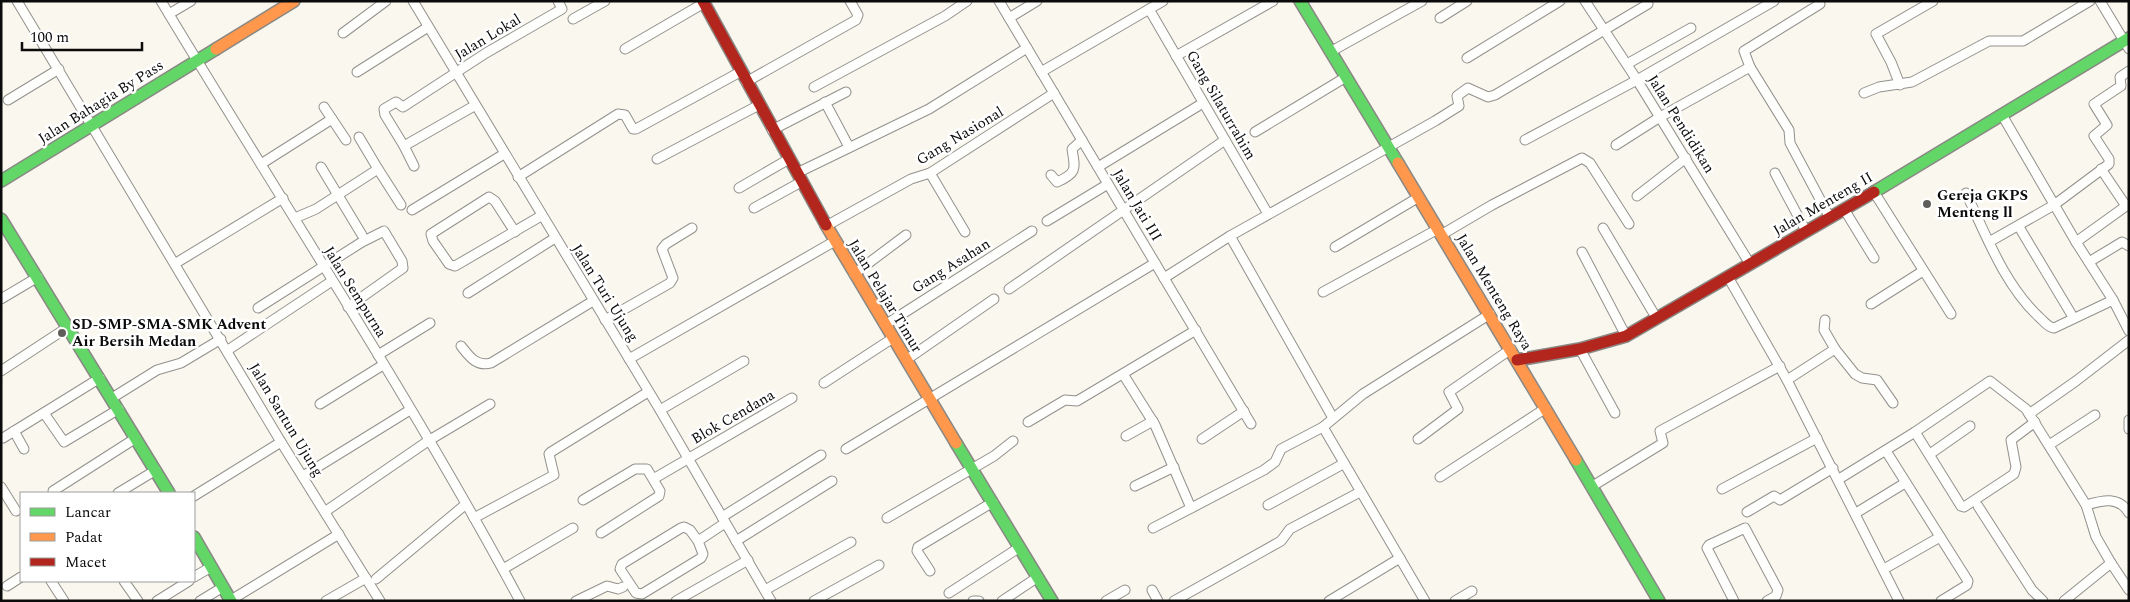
<svg xmlns="http://www.w3.org/2000/svg" width="2130" height="602" font-family="Spectral,serif">
<style>
.lines{fill:none;stroke-linecap:round;stroke-linejoin:round}
.street-casing{stroke:#93918d;stroke-width:11}
.fast-casing{stroke:#898884;stroke-width:14}
.slow-casing{stroke:#898884;stroke-width:14}
.jam-casing{stroke:#898884;stroke-width:14}
.street{stroke:#fefefc;stroke-width:9}
.fast{stroke:#63d668;stroke-width:11}
.slow{stroke:#ff974d;stroke-width:11}
.jam{stroke:#b3261e;stroke-width:11}
.poi-dot{fill:#5f5e5a;stroke:#fff;stroke-width:2}
.labels{text-anchor:middle;dominant-baseline:central;stroke-width:5;stroke-linejoin:round;paint-order:stroke}
.street-label{font-size:15px;fill:#0b0b0b;stroke:#fff}
.poi-label{font-size:15px;font-weight:bold;fill:#0b0b0b;stroke:#fff;text-anchor:start}
</style>
<rect width="100%" height="100%" fill="#faf7ee"/>
<g class="lines">
<defs>
<g id="street">
<path d="M 17,1 L 281,442 L 380,601"/>
<path d="M 161,1 C 281,201 410,396 520,601"/>
<path d="M 413,1 L 660,410 L 771,601"/>
<path d="M 999,1 L 1251,424"/>
<path d="M 1585,1 L 1637,80 L 1750,264"/>
<path d="M 2100,1 L 2129,49"/>
<path d="M 1820,4 L 1744,51 L 1750,67 L 1789,130 L 1790,143 L 1830,218"/>
<path d="M 1149,9 L 1268,214"/>
<path d="M 169,14 L 191,1"/>
<path d="M 1009,18 L 1037,1"/>
<path d="M 1440,18 L 1467,1"/>
<path d="M 573,19 L 605,1"/>
<path d="M 343,33 L 386,1"/>
<path d="M 625,49 L 704,3"/>
<path d="M 1330,52 L 1422,1"/>
<path d="M 1176,56 L 1273,1"/>
<path d="M 1467,58 L 1560,1"/>
<path d="M 1627,64 L 1691,28"/>
<path d="M 357,72 L 428,27"/>
<path d="M 1041,72 L 1163,1"/>
<path d="M 746,82 L 856,20 L 858,15 L 850,1"/>
<path d="M 1900,85 L 1891,62 L 1876,34 L 1933,1"/>
<path d="M 814,87 L 945,16 L 967,1"/>
<path d="M 1864,93 L 1879,87 L 1912,82 L 1989,41 L 2023,41 L 2090,1"/>
<path d="M 8,100 L 59,69"/>
<path d="M 825,102 L 849,147"/>
<path d="M 324,107 L 346,140"/>
<path d="M 2002,115 L 2076,242 L 2113,300 L 2129,331"/>
<path d="M 772,130 L 846,92"/>
<path d="M 1255,132 L 1346,77"/>
<path d="M 359,137 L 378,169"/>
<path d="M 1525,140 L 1637,80 L 1774,1"/>
<path d="M 1616,145 L 1660,117 L 1750,67"/>
<path d="M 404,146 L 385,115 L 384,109 L 396,102 L 403,107 L 486,53 L 562,9 L 558,1"/>
<path d="M 657,159 L 759,105"/>
<path d="M 261,164 L 332,119"/>
<path d="M 414,166 L 404,146 L 474,106"/>
<path d="M 321,167 L 362,235"/>
<path d="M 1098,167 L 1203,103"/>
<path d="M 2101,169 L 2126,206"/>
<path d="M 797,173 L 929,109 L 1027,48"/>
<path d="M 930,173 L 965,232"/>
<path d="M 1775,173 L 1806,231"/>
<path d="M 1051,175 L 1057,182 C 1078,173 1075,168 1072,149 L 1082,140"/>
<path d="M 518,177 L 618,114 L 625,115 L 633,129 L 636,129 L 740,72"/>
<path d="M 739,188 L 789,159"/>
<path d="M 1874,192 L 1951,314"/>
<path d="M 1966,193 C 1986,235 2004,284 2039,317 C 2044,321 2047,327 2054,328 L 2113,300"/>
<path d="M 1637,196 L 1686,158"/>
<path d="M 754,208 L 801,182"/>
<path d="M 1844,209 L 1874,258"/>
<path d="M 412,210 L 504,154"/>
<path d="M 295,218 L 316,209 L 378,169 L 401,205"/>
<path d="M 1047,221 L 1108,184"/>
<path d="M 826,226 L 911,179 L 930,173 L 1054,93"/>
<path d="M 2019,227 L 2073,317"/>
<path d="M 1603,228 L 1657,319"/>
<path d="M 515,232 L 495,201 L 489,197 L 431,234 L 433,241 L 449,264 L 455,266 L 541,216"/>
<path d="M 1441,235 L 1492,205 L 1582,158 L 1590,163 L 1629,224"/>
<path d="M 1230,236 L 1333,418"/>
<path d="M 1989,242 L 2054,205 L 2109,164 L 2109,159 L 2094,136 L 2107,125 L 2094,104 L 2121,86 L 2120,77 L 2129,71"/>
<path d="M 2076,242 L 2129,204"/>
<path d="M 1335,247 L 1419,197"/>
<path d="M 1582,252 L 1626,336"/>
<path d="M 2089,262 L 2122,242 L 2129,246"/>
<path d="M 176,263 L 283,198"/>
<path d="M 854,274 L 906,235"/>
<path d="M 1728,277 L 1787,380 L 1899,601"/>
<path d="M 1164,278 L 1230,236 L 1435,121 L 1459,106 L 1457,96 L 1468,88 L 1488,97 L 1495,95 L 1648,4"/>
<path d="M 1009,289 L 1225,140"/>
<path d="M 1323,292 L 1438,229"/>
<path d="M 468,293 L 555,238"/>
<path d="M 1,299 L 38,277"/>
<path d="M 1871,304 L 1923,271"/>
<path d="M 258,308 L 362,242 L 384,231 L 402,261 L 403,268 L 348,307"/>
<path d="M 605,320 L 670,283 L 673,278 L 662,249 L 666,244 L 692,228"/>
<path d="M 1825,320 L 1824,330 L 1835,349"/>
<path d="M 885,325 L 1032,231"/>
<path d="M 461,346 C 469,356 476,367 491,363 L 593,301"/>
<path d="M 1580,349 L 1615,413"/>
<path d="M 228,350 L 332,281"/>
<path d="M 378,355 L 430,323"/>
<path d="M 629,359 L 835,241"/>
<path d="M 906,360 L 994,299"/>
<path d="M 1,371 L 68,327"/>
<path d="M 1123,374 L 1155,425 L 1191,508"/>
<path d="M 1787,380 L 1835,349 L 1855,374 L 1862,378 L 1877,380 L 1893,403"/>
<path d="M 824,383 L 893,338"/>
<path d="M 112,398 L 157,370 L 181,363 L 221,339"/>
<path d="M 320,404 L 383,365"/>
<path d="M 660,410 L 744,361"/>
<path d="M 44,413 L 64,442 L 119,409"/>
<path d="M 2029,414 L 2076,381 L 2129,340"/>
<path d="M 2129,420 L 2129,429"/>
<path d="M 1028,422 L 1065,400 L 1077,401 L 1196,330"/>
<path d="M 1323,427 L 1425,601"/>
<path d="M 14,431 L 24,449"/>
<path d="M 1915,432 L 1961,506 L 1964,507 L 2014,474 L 2016,467 L 2011,440 L 2035,422"/>
<path d="M 1126,436 L 1153,421"/>
<path d="M 3,438 L 100,378"/>
<path d="M 1202,439 L 1244,411"/>
<path d="M 1418,439 L 1458,409 L 1449,392 L 1511,349"/>
<path d="M 2049,445 L 2095,415"/>
<path d="M 846,449 L 1155,263"/>
<path d="M 1886,451 L 1968,581 L 1967,585 L 1941,601"/>
<path d="M 1930,454 L 1970,426"/>
<path d="M 303,476 L 410,410"/>
<path d="M 1440,477 L 1546,408"/>
<path d="M 655,478 L 792,398"/>
<path d="M 1839,479 L 1915,432 L 1990,381 L 2026,409 L 2086,505 L 2096,537 L 2111,563"/>
<path d="M 1135,486 L 1174,467"/>
<path d="M 1,487 L 16,511"/>
<path d="M 1591,487 L 1663,443 L 1660,431 L 1780,366"/>
<path d="M 1722,489 L 1817,438"/>
<path d="M 53,491 L 136,438"/>
<path d="M 118,493 L 156,470"/>
<path d="M 194,496 L 281,442"/>
<path d="M 583,500 L 635,469 L 647,469 L 660,491 L 659,496 L 601,533"/>
<path d="M 1268,505 L 1343,464"/>
<path d="M 2086,505 C 2103,500 2119,496 2129,513"/>
<path d="M 1978,506 L 2032,590 L 2043,601"/>
<path d="M 326,511 L 428,441 L 490,404"/>
<path d="M 1747,512 L 1774,496 L 1780,500 L 1833,468"/>
<path d="M 1856,513 L 1905,483"/>
<path d="M 722,517 L 821,455"/>
<path d="M 474,518 L 554,475 L 549,454 L 551,452 L 648,392"/>
<path d="M 887,518 L 994,456 L 1013,441"/>
<path d="M 1153,528 L 1264,470 L 1275,462 L 1281,449 L 1323,427 L 1363,394 L 1490,314"/>
<path d="M 698,541 L 690,530 L 684,527 L 681,528 L 622,564 L 620,569 L 636,593 L 642,594 L 701,558 L 703,554 L 698,541 L 725,523"/>
<path d="M 736,541 L 832,481"/>
<path d="M 503,569 L 573,528"/>
<path d="M 1884,569 L 1940,537"/>
<path d="M 930,571 L 917,551 L 918,547 L 993,502"/>
<path d="M 194,577 L 211,567"/>
<path d="M 376,579 L 466,504"/>
<path d="M 51,581 L 64,601"/>
<path d="M 124,581 L 138,601"/>
<path d="M 7,586 L 21,577"/>
<path d="M 765,590 L 851,542"/>
<path d="M 1152,590 L 1158,601"/>
<path d="M 949,593 L 1020,547"/>
<path d="M 231,600 L 339,534"/>
<path d="M 157,601 L 189,581"/>
<path d="M 200,601 L 223,587"/>
<path d="M 326,601 L 366,578"/>
<path d="M 576,601 L 607,586 L 618,589 L 623,587"/>
<path d="M 676,601 L 748,560"/>
<path d="M 814,601 L 879,565"/>
<path d="M 973,601 L 979,601"/>
<path d="M 1002,601 L 1038,577"/>
<path d="M 1106,601 L 1125,590"/>
<path d="M 1174,601 L 1281,541 L 1290,529 L 1360,492"/>
<path d="M 1329,601 L 1400,558"/>
<path d="M 1455,601 L 1472,591"/>
<path d="M 1734,601 L 1707,548 L 1709,545 L 1745,528 L 1778,590 L 1776,596 L 1767,601"/>
<path d="M 2064,601 L 2111,563 L 2129,590"/>
</g>
<g id="fast">
<path d="M 1300,1 L 1398,163"/>
<path d="M 1,181 L 216,49"/>
<path d="M 1874,192 L 2129,38"/>
<path d="M 1,219 L 169,493"/>
<path d="M 956,443 L 1052,601"/>
<path d="M 1576,460 L 1659,601"/>
<path d="M 194,537 L 231,601"/>
</g>
<g id="slow">
<path d="M 216,49 L 294,1"/>
<path d="M 1398,163 L 1576,460"/>
<path d="M 826,225 L 956,443"/>
</g>
<g id="jam">
<path d="M 703,1 L 826,225"/>
<path d="M 1517,360 L 1580,349 L 1626,336 L 1874,192"/>
</g>
</defs>
<use href="#street" class="street-casing"/>
<use href="#fast" class="fast-casing"/>
<use href="#slow" class="slow-casing"/>
<use href="#jam" class="jam-casing"/>
<use href="#street" class="street"/>
<use href="#fast" class="fast"/>
<use href="#slow" class="slow"/>
<use href="#jam" class="jam"/>
</g>
<g class="poi-dot">
<circle cx="1927" cy="204" r="5"/>
<circle cx="62" cy="333" r="5"/>
</g>
<g class="labels">
<g class="street-label">
<text transform="translate(488 37) rotate(-31)">Jalan Lokal</text>
<text transform="translate(101 102) rotate(-32)">Jalan Bahagia By Pass</text>
<text transform="translate(1221 105) rotate(60)">Gang Silaturrahim</text>
<text transform="translate(1681 124) rotate(58)">Jalan Pendidikan</text>
<text transform="translate(960 136) rotate(-31)">Gang Nasional</text>
<text transform="translate(1823 204) rotate(-30)">Jalan Menteng II</text>
<text transform="translate(1137 205) rotate(59)">Jalan Jati III</text>
<text transform="translate(951 266) rotate(-32)">Gang Asahan</text>
<text transform="translate(355 292) rotate(58)">Jalan Sempurna</text>
<text transform="translate(1494 292) rotate(59)">Jalan Menteng Raya</text>
<text transform="translate(605 293) rotate(58)">Jalan Turi Ujung</text>
<text transform="translate(885 296) rotate(59)">Jalan Pelajar Timur</text>
<text transform="translate(733 417) rotate(-30)">Blok Cendana</text>
<text transform="translate(286 420) rotate(59)">Jalan Santun Ujung</text>
</g>
<g class="poi-label">
<text x="1937" y="195">Gereja GKPS<tspan x="1937" dy="17">Menteng ll</tspan></text>
<text x="72" y="324">SD-SMP-SMA-SMK Advent<tspan x="72" dy="17">Air Bersih Medan</tspan></text>
</g>
</g>
<rect width="2130" height="602" fill="none" stroke="#0b0b0b" stroke-width="5"/>
<rect x="20" y="492" width="175" height="90" fill="#ffffff" stroke="#9d9d9d"/>
<rect x="30" y="508" width="25" height="8" fill="#63d668" stroke="#9d9d9d"/>
<text x="65" y="517" font-size="15" fill="#0b0b0b">Lancar</text>
<rect x="30" y="533" width="25" height="8" fill="#ff974d" stroke="#9d9d9d"/>
<text x="65" y="542" font-size="15" fill="#0b0b0b">Padat</text>
<rect x="30" y="558" width="25" height="8" fill="#b3261e" stroke="#9d9d9d"/>
<text x="65" y="567" font-size="15" fill="#0b0b0b">Macet</text>
<path d="M22 42v8h120v-8" fill="none" stroke="#0b0b0b" stroke-width="2.5"/>
<text x="30" y="42" font-size="15" fill="#0b0b0b" stroke="#ffffff" stroke-width="4" paint-order="stroke">100 m</text>
</svg>
